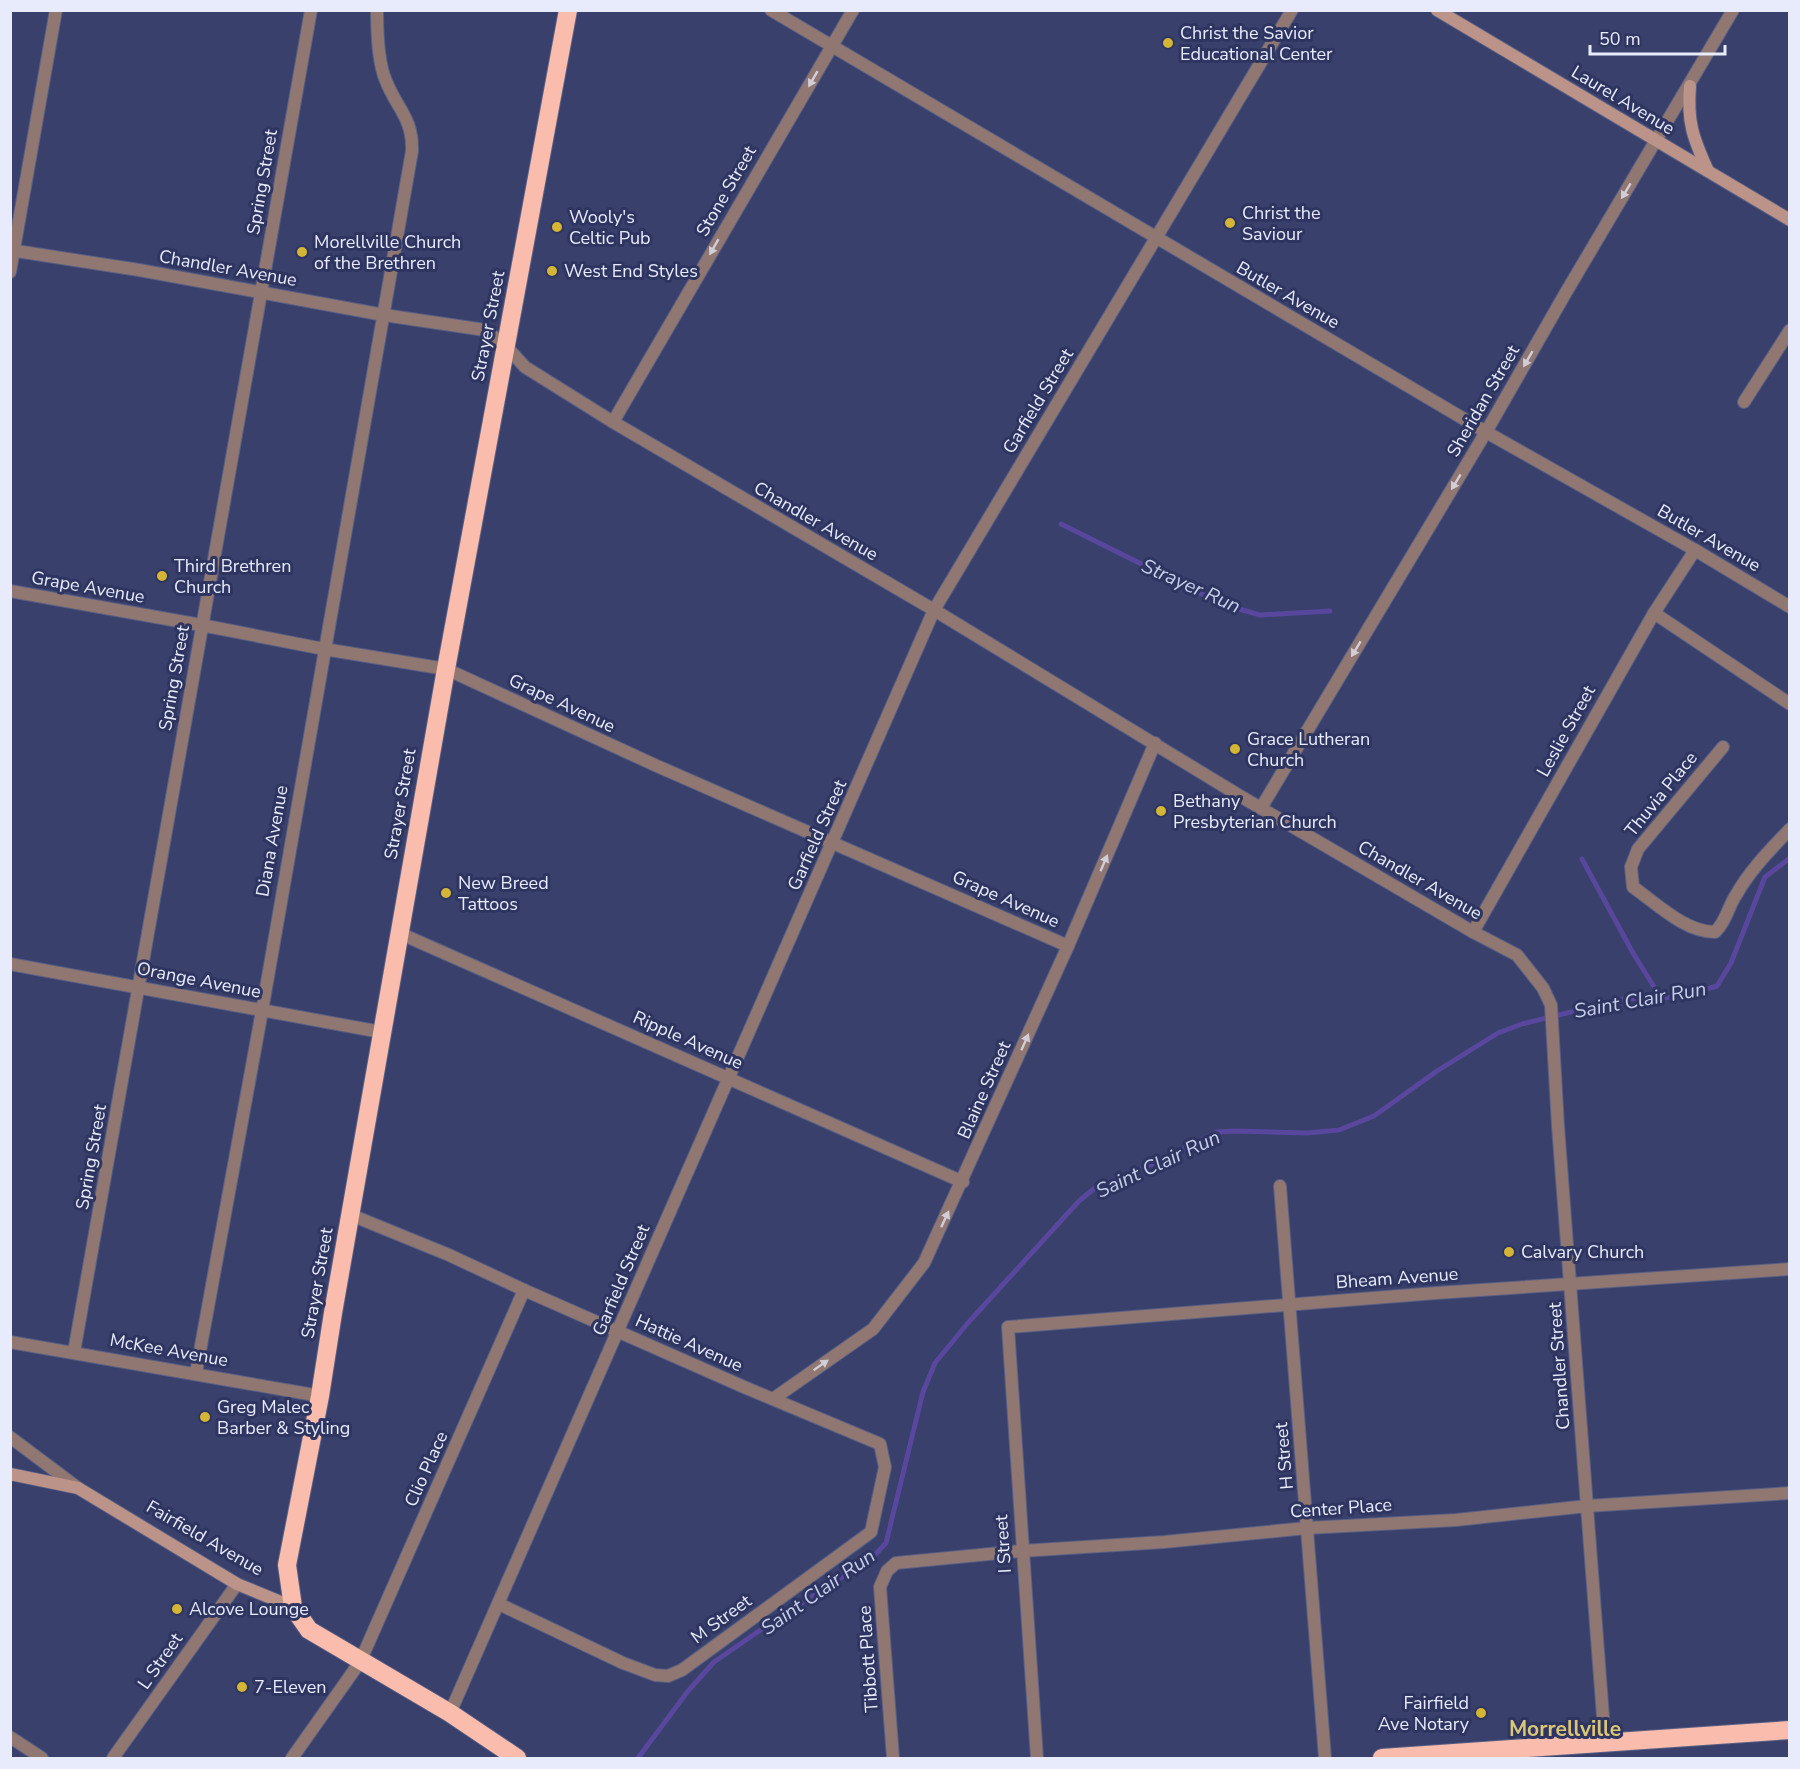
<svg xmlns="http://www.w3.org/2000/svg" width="1800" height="1769" font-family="'Nunito Sans',sans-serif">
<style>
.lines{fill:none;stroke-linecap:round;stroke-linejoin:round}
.stream{stroke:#58479d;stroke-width:5}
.street-casing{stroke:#585f85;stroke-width:14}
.secondary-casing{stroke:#585f85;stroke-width:14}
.highway-casing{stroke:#585f85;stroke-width:20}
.street{stroke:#917771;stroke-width:12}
.secondary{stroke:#bc9389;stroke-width:12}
.highway{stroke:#fabcac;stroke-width:18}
.oneway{fill:#d2ced8}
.poi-dot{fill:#d4b535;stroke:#2e3560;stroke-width:2}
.labels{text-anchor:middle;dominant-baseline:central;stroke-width:6;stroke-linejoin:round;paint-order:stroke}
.poi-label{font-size:18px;fill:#e7ebfb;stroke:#2e3560;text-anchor:start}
.street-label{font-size:18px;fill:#e7ebfb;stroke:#2e3560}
.water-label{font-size:20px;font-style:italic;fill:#c7ceea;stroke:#2e3560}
.quarter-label{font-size:21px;font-weight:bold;fill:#dac678;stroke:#2e3560}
</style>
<rect width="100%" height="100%" fill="#38406b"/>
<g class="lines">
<g class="stream">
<path d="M 1061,524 L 1222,604 L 1260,615 L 1330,611"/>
<path d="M 1582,859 L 1633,953 L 1661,998"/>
<path d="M 638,1758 L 688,1691 L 714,1662 L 759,1631 L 873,1557 L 886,1543 L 923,1392 L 935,1363 L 967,1324 L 1079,1201 L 1095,1188 L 1155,1163 L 1217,1132 L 1234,1131 L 1307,1133 L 1339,1130 L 1374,1116 L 1437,1071 L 1498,1033 L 1522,1024 L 1624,999 L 1680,997 L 1717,986 L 1731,963 L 1765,877 L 1790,858"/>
</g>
<defs>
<g id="street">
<path d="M 771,10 L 1486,432 L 1695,550 L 1790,607"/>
<path d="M 10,250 L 139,270 L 384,315 L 485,330 L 505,345 L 525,367 L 613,422 L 934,610 L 1240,796 L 1473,932 L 1517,955 L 1543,988 L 1551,1005 L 1558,1126 L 1605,1743"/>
<path d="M 10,272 L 56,10"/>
<path d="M 1744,402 L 1790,330"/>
<path d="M 613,422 L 853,10"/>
<path d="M 10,591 L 201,625 L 324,649 L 446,669 L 657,766 L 1068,946"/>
<path d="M 1654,613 L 1790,704"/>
<path d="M 1723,747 L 1638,849 L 1631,867 L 1633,887 C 1657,904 1685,932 1715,932 C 1726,922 1728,907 1736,895 C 1750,870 1770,850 1790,829"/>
<path d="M 1261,808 L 1486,432 L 1565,294 L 1733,10"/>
<path d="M 1473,932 L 1654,613 L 1695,550"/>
<path d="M 399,933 L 963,1182"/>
<path d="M 10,964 L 381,1032"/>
<path d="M 1280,1186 L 1325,1758"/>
<path d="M 351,1215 L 449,1255 L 524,1290 L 744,1387 L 880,1444 L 885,1467 L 871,1532 L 682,1670 L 668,1676 L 655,1675 L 623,1663 L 499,1604"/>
<path d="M 10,1342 L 320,1396"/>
<path d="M 74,1352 L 311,10"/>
<path d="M 196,1373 L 262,1011 L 412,151 C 413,118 397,109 386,81 C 378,63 377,30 377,10"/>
<path d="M 773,1399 L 873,1329 L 924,1263 L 1068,946 L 1155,743"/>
<path d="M 10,1437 L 78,1488"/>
<path d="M 450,1713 L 934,610 L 1292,10"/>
<path d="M 10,1737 L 42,1758"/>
<path d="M 113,1758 L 237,1584"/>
<path d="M 292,1758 L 360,1662 L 524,1290"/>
<path d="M 893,1758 L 880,1587 L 887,1571 L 896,1563 L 1021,1551 L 1164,1542 L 1307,1528 L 1456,1520 L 1587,1506 L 1790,1493"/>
<path d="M 1037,1758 L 1008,1327 L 1436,1293 L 1790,1269"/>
</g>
<g id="secondary">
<path d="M 1437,10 L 1790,220"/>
<path d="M 1690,86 C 1687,122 1693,138 1708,171"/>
<path d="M 10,1474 L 78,1488 L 237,1584 L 293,1607"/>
</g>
<g id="highway">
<path d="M 517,1758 L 450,1713 L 309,1630 L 293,1607 L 287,1565 L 320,1396 L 333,1313 L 446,669 L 568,10"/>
<path d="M 1382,1758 L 1790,1730"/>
</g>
</defs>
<use href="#street" class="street-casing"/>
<use href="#secondary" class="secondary-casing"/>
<use href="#highway" class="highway-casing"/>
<use href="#street" class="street"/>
<use href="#secondary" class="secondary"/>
<use href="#highway" class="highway"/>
</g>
<defs><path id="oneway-solid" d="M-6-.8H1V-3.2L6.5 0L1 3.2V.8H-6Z" transform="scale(1.5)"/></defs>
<g class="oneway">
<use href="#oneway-solid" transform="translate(813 79) rotate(120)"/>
<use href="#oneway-solid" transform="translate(1626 191) rotate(121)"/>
<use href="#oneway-solid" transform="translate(714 247) rotate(120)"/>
<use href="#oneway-solid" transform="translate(1528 359) rotate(120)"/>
<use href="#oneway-solid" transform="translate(1456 482) rotate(121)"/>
<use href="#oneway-solid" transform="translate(1356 649) rotate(121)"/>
<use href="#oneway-solid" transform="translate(1104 863) rotate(-67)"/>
<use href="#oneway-solid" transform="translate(1025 1042) rotate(-66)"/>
<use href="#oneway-solid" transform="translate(945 1219) rotate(-65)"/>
<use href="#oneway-solid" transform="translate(821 1365) rotate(-35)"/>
</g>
<g class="poi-dot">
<circle cx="1168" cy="43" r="6"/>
<circle cx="1230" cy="223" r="6"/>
<circle cx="557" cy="227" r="6"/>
<circle cx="302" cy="252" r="6"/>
<circle cx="552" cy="271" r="6"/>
<circle cx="162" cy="576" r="6"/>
<circle cx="1235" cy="749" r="6"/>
<circle cx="1161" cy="811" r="6"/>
<circle cx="446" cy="893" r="6"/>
<circle cx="1509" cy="1252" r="6"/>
<circle cx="205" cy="1417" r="6"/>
<circle cx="177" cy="1609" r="6"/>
<circle cx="242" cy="1687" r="6"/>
<circle cx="1481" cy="1713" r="6"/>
</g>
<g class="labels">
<g class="poi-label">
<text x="1180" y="33">Christ the Savior<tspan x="1180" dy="21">Educational Center</tspan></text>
<text x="1242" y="213">Christ the<tspan x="1242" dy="21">Saviour</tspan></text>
<text x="569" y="217">Wooly's<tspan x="569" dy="21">Celtic Pub</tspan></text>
<text x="314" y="242">Morellville Church<tspan x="314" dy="21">of the Brethren</tspan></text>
<text x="564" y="271">West End Styles</text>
<text x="174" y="566">Third Brethren<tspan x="174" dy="21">Church</tspan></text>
<text x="1247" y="739">Grace Lutheran<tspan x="1247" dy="21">Church</tspan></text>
<text x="1173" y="801">Bethany<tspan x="1173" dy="21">Presbyterian Church</tspan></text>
<text x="458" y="883">New Breed<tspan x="458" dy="21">Tattoos</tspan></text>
<text x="1521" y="1252">Calvary Church</text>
<text x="217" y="1407">Greg Malec<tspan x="217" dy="21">Barber &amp; Styling</tspan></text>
<text x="189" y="1609">Alcove Lounge</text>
<text x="254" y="1687">7-Eleven</text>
<text x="1469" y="1703" text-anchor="end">Fairfield<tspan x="1469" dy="21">Ave Notary</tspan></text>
</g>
<g class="street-label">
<text transform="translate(1623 100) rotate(31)">Laurel Avenue</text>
<text transform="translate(262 182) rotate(-80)">Spring Street</text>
<text transform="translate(726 191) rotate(-60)">Stone Street</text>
<text transform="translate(228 268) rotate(10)">Chandler Avenue</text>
<text transform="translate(1288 295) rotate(30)">Butler Avenue</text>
<text transform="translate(488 326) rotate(-79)">Strayer Street</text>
<text transform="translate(1038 401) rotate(-59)">Garfield Street</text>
<text transform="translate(1483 401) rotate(-60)">Sheridan Street</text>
<text transform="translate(816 521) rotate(30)">Chandler Avenue</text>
<text transform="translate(1709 538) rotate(30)">Butler Avenue</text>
<text transform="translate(88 587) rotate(10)">Grape Avenue</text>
<text transform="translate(174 678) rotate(-80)">Spring Street</text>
<text transform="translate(562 703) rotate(25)">Grape Avenue</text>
<text transform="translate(1566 731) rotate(-61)">Leslie Street</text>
<text transform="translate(1661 794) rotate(-51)">Thuvia Place</text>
<text transform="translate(400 804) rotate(-80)">Strayer Street</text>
<text transform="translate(817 835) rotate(-66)">Garfield Street</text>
<text transform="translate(272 841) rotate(-80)">Diana Avenue</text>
<text transform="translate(1420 880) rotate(30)">Chandler Avenue</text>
<text transform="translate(1006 899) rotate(24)">Grape Avenue</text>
<text transform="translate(199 980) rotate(11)">Orange Avenue</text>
<text transform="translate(688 1040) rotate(24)">Ripple Avenue</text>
<text transform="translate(984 1090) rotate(-66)">Blaine Street</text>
<text transform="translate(91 1157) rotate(-80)">Spring Street</text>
<text transform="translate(1397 1278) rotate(-4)">Bheam Avenue</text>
<text transform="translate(621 1280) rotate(-67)">Garfield Street</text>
<text transform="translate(317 1283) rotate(-80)">Strayer Street</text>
<text transform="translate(689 1343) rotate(24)">Hattie Avenue</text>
<text transform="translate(169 1350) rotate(10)">McKee Avenue</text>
<text transform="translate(1559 1366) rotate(-94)">Chandler Street</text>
<text transform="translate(1284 1456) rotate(-95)">H Street</text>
<text transform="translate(426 1469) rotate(-66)">Clio Place</text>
<text transform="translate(1341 1508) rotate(-4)">Center Place</text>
<text transform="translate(205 1538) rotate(30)">Fairfield Avenue</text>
<text transform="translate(1003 1544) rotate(-94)">I Street</text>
<text transform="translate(721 1619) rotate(-36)">M Street</text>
<text transform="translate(868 1659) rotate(-94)">Tibbott Place</text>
<text transform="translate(160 1661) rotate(-55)">L Street</text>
</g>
<g class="water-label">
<text transform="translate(1191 586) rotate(24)">Strayer Run</text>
<text transform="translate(1640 1000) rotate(-10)">Saint Clair Run</text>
<text transform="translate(1158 1164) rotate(-25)">Saint Clair Run</text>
<text transform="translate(818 1592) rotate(-35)">Saint Clair Run</text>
</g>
<g class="quarter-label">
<text x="1565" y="1729">Morrellville</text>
</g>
</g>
<rect width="1800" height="1769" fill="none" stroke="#e7ebfb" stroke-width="24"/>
<path d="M1590 45v9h135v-9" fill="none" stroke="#e7ebfb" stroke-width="3"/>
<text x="1599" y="45" font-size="18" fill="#e7ebfb" stroke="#2e3560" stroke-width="4.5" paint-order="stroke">50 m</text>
</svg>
